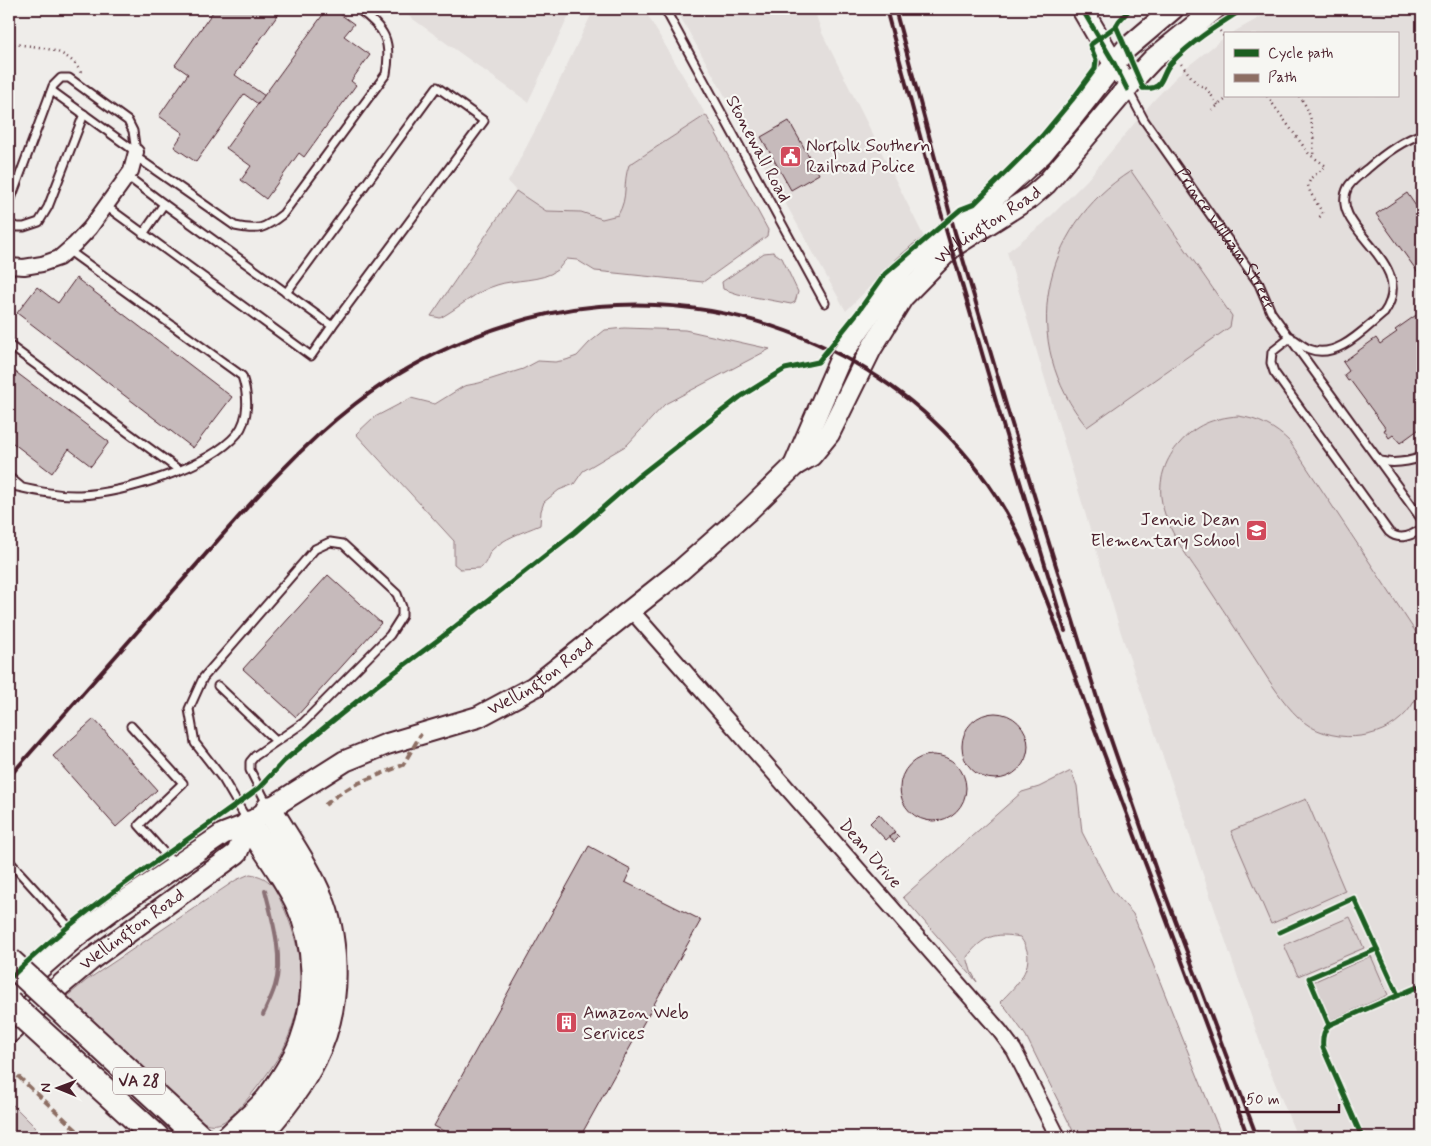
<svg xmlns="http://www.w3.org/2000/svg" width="1431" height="1146" font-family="Mynerve,sans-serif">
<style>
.built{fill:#e3dedc}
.green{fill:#d7cfce;stroke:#90777c}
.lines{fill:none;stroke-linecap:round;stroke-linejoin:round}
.stream{stroke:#8a6f74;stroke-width:4}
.building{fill:#c6babb;stroke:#4a1f2b}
.lane-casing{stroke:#4a1f2b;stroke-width:11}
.street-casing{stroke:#4a1f2b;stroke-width:18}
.secondary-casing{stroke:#4a1f2b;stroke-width:24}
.highway-casing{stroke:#4a1f2b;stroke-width:29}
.path{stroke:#4a1f2b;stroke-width:2.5;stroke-dasharray:1 4;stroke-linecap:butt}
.lane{stroke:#f6f6f2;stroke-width:7}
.street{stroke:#f6f6f2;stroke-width:14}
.secondary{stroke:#f6f6f2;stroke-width:20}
.highway{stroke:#f6f6f2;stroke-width:25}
.rail{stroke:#4a1f2b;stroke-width:4}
.highway-bridge-casing{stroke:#4a1f2b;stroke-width:29;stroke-linecap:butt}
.highway-bridge{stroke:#f6f6f2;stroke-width:25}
.quiet{stroke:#8d6e63;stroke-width:4;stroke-dasharray:8 4;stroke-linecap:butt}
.cycleway-casing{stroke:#f6f6f2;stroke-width:8}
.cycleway{stroke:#1b5e20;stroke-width:5}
.labels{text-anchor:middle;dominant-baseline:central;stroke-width:4.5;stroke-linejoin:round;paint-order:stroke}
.shield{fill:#f6f6f2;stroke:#7e6067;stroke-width:1}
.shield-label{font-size:16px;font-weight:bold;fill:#4a1f2b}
.poi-label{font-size:18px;fill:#4a1f2b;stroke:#f6f6f2;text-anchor:start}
.street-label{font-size:18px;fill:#4a1f2b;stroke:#f6f6f2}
</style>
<rect width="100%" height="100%" fill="#efedea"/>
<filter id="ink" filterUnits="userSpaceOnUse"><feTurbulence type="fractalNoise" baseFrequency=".02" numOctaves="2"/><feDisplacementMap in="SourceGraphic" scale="10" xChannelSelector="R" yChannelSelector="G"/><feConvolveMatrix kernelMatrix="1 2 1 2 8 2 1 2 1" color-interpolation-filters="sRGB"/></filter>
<g filter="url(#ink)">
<g class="built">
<path d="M 399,9 L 572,9 L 528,102 Z"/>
<path d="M 594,9 L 644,9 L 706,115 L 629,165 L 626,174 L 625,203 L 618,215 L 602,219 L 581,212 L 546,211 L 516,191 L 508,182 L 541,119 Z"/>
<path d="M 676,9 L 814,9 L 822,33 L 924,237 L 893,263 L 846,311 Z"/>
<path d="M 1275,9 L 1422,9 L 1422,1137 L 1297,1137 L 1268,1066 L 1121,633 L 1007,252 L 1044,223 L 1087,180 L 1154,100 L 1183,70 L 1225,37 L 1225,96 L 1397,96 L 1397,34 L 1230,34 Z"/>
</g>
<g class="green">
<path d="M 706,115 L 768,230 L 767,236 L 703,282 L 595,271 L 577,260 L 567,259 C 563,262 561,267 557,270 C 542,282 514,279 497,285 C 476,291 459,308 440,318 L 431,316 L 516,191 L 546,211 L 581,212 L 602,219 L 618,215 C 629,196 622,184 629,165 Z"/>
<path d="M 1131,171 L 1232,316 L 1230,327 L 1087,427 C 1018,343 1040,228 1131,171 Z"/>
<path d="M 773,252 L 782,258 L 798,292 L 795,302 L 791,304 L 738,294 L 723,289 L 722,282 L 764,253 Z"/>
<path d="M 624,328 L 685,330 L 770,349 L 665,404 L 627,445 L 583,471 L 574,484 L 559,490 L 544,502 L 541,511 L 540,525 C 524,532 503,538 491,551 C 487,557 488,561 481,568 L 460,569 L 454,564 L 454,541 L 356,434 L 373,418 L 411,398 L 435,404 L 464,386 L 479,383 L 523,369 L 538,361 L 555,362 L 566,360 L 577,356 L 589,343 L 605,330 Z"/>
<path d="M 1238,416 C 1259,419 1275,427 1290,442 L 1419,637 C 1422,646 1422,654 1422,663 C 1422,670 1423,677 1422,683 C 1421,689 1418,695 1415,700 C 1396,737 1346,746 1311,727 C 1293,716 1280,696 1268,679 C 1248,648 1228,617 1208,587 C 1190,559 1165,530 1161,497 C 1159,478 1166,458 1179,444 C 1195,425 1213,418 1238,416 Z"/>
<path d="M 1071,771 L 1077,786 L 1082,832 L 1112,890 L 1133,914 L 1222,1137 L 1076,1137 L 1026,1036 L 1006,1008 L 1000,1002 C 1018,984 1040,963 1020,937 C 995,932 983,936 967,957 L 971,971 L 977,982 L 903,897 L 1022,792 L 1039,787 Z"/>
<path d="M 1306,799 L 1345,891 L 1271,924 L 1231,831 Z"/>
<path d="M 250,874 C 271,877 275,888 283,906 C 296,934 304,968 299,999 C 296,1016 291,1032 284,1047 C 276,1064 238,1116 221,1123 C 214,1126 205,1124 199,1120 L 66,997 L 87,980 L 236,880 Z"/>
<path d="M 1350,917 L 1364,948 L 1298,976 L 1284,945 Z"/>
<path d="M 1371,956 L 1388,995 L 1329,1021 L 1313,982 Z"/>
<path d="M 9,1101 L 45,1137 L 9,1137 Z"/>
</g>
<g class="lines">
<path class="stream" d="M 263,1015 C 267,1006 272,996 275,986 C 284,957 272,918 265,890"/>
</g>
<g class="building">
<path d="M 215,9 L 275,9 L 280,12 L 235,75 L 265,96 L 258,104 L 244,94 L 196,162 L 174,147 L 183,133 L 159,116 L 188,74 L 175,65 Z"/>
<path d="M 327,9 L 333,9 L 354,24 L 344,36 L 370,55 L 351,81 L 356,85 L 304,157 L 299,153 L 266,199 L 241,180 L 251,166 L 226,148 Z"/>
<path d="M 789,121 L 819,174 L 791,190 L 761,137 Z"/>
<path d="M 1407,193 L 1422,215 L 1422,278 L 1376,214 Z"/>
<path d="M 76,278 L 232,397 L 193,448 L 17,313 L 37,287 L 58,303 Z"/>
<path d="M 1422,311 L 1422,427 L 1400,443 L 1393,435 L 1389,438 L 1384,430 L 1386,429 L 1350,380 L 1348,381 L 1344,375 L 1349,371 L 1343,362 L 1376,338 L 1380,344 L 1397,332 L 1395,330 Z"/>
<path d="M 9,367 L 109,442 L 91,466 L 69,449 L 52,473 L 9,440 Z"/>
<path d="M 328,575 L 381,623 L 296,717 L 243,669 Z"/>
<circle cx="995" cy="746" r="33"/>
<path d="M 94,719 L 157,790 L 116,827 L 53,756 Z"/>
<circle cx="933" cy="788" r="33"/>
<path d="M 879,814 L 895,832 L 886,840 L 870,823 Z"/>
<path d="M 895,833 L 899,837 L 894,842 L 890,837 Z"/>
<path d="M 589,846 L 631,869 L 625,882 L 701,920 L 580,1137 L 455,1137 L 434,1126 Z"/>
</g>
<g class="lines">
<defs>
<g id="lane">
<path d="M 665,9 L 825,303"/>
<path id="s1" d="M 1128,90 L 1144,120 L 1259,284 L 1271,312 L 1422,520"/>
<path d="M 52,91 L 136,152"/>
<path d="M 135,156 L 235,226 C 259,231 264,229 283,214 L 386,74 C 392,41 385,28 358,9"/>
<path d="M 127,176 L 164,204"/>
<path d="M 9,204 L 53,86 L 61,78 L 69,78 L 128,121 L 133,131 L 136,152"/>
<path d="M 106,206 L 311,356 L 332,326 L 164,204 L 143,234"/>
<path d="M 9,224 L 17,227 L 24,227 L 39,222 L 48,207 L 84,114"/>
<path d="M 286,293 L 437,87 L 484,121 L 332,326"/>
<path d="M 1291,337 L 1272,352 L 1271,363 L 1274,372 L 1389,532 C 1399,541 1412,536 1422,528"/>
<path d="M 1295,340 C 1299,343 1304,347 1309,349 C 1337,360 1364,329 1384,313 C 1420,261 1326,229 1348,187 C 1352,180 1361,174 1367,169 C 1384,154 1401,141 1422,134"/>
<path d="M 9,345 L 179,470"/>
<path d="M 1380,461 C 1394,464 1408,462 1422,457"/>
<path d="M 9,477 L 20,486"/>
<path d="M 9,485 C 32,490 56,496 80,495 C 123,493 208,468 237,434 C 250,418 248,394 242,376 L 68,250"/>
<path d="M 218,686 L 276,741"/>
<path d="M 131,726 L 183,783 L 139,825 L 174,864"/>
<path d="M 247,820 L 223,779 L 195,743 L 189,709 L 203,678 L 315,549 L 330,542 L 343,544 L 397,594 L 402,607 L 402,616 L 390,635 L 303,723 L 255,756 L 250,762 L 250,770 L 268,806"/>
<path d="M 9,861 L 77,936"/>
</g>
<g id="street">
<path d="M 9,266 L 24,267 L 42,264 L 59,258 L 75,244 L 90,228 L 131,171 L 136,152"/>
<path d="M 631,610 L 999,1030 L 1014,1050 L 1058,1137"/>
</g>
<g id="secondary">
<path d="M 1082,9 L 1120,74"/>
<path d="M 794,466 L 842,355 L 886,290 L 905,267 L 920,254 L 986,205 L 1042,154 L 1072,118 L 1126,49 L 1173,9"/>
<path id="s2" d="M 9,995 L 77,936 L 119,905 L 223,834 L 249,824 L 269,809 L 345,761 L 387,744 L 478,717 L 534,687 L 681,570 L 749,510 L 794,466 L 811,456 L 829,434 L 871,349 L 903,297 L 952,247 L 1031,197 L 1046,184 L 1138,75 L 1153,59 L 1215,9"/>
<path id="s3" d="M 9,1033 L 62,984 L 93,958 L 237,853 L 249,824"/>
</g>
<g id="highway">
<path d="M 78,1025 L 199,1137"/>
<path d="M 57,1047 L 156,1137"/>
<path d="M 230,1137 C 242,1125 257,1113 268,1100 C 280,1085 297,1058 303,1041 C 319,997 318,945 298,902 C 285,875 266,850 249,824"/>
<path d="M 257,1137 C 303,1086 336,1037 333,965 C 332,943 329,919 320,899 C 307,867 286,838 269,809"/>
</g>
</defs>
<use href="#lane" class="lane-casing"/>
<use href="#street" class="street-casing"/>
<use href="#secondary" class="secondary-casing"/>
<use href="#highway" class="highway-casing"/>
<g class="path">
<path d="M 1217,27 L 1225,38"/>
<path d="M 9,44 C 34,46 69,47 81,73"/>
<path d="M 1178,60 L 1196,83 L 1207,89 L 1218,105"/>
<path d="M 1267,96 L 1309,154 L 1326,166 L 1311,178 L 1308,185 L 1310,192 L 1322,212 L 1322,215 L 1318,218"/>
<path d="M 1299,96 C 1314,114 1314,136 1313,158"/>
<path d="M 1212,110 L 1230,96"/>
</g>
<use href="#lane" class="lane"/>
<use href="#street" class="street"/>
<use href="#secondary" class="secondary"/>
<use href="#highway" class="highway"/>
<g class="rail">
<path d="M 886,9 L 935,192 L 1005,432 L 1065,631"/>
<path d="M 895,9 L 954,229 L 1007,408 L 1102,714 L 1156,870 L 1257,1137"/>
<path d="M 9,777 C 69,709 130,640 190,572 C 242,513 293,452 355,404 C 422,352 515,313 599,306 C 749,293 901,360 988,484 C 1023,533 1043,590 1064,646 C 1082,696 1100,744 1119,793"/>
<path d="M 1117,788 L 1248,1137"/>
</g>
<defs>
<g id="highway-bridge">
<path d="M 9,961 L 78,1025"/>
<path d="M 9,1003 L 57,1047"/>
</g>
</defs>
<use href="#highway-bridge" class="highway-bridge-casing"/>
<use href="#highway-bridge" class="highway-bridge"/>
<g class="quiet">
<path d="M 325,805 L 336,796 L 354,785 L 403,765 L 421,734"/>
<path d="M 9,1068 L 84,1137"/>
</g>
<defs>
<g id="cycleway">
<path d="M 1082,9 L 1114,63 L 1127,89"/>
<path d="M 1116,26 L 1143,88"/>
<path d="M 1143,88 C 1165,91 1160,75 1171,63 C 1192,41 1218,25 1243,9"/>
<path d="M 1280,932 L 1354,898 L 1398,995"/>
<path d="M 9,979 C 84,905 175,851 259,788 L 284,761 L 325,727 L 376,686 L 442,637 L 575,532 L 639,476 L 740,397 L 785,369 L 818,362 L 858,312 L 885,274 L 961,209 L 974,204 L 1042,136 L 1072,100 L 1095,69 L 1096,60 L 1090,45 L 1116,26 L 1119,21 L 1130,9"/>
<path d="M 1329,1025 L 1309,978 L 1377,949"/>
<path d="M 1362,1137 L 1323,1048 C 1322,1039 1323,1031 1329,1025 L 1422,985"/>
</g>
</defs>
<use href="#cycleway" class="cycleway-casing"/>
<use href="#cycleway" class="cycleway"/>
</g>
</g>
<defs>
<symbol id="civic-square" viewBox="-11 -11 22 22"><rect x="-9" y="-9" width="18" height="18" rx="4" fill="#d1495b" stroke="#f6f6f2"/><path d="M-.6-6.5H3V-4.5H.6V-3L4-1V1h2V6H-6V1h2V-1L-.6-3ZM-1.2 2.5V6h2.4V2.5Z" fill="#fff"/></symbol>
<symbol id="school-square" viewBox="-11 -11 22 22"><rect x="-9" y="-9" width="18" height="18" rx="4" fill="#d1495b" stroke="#f6f6f2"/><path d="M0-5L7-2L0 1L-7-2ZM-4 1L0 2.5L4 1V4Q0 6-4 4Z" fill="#fff"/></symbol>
<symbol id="building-square" viewBox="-11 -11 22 22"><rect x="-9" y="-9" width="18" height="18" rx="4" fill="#d1495b" stroke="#f6f6f2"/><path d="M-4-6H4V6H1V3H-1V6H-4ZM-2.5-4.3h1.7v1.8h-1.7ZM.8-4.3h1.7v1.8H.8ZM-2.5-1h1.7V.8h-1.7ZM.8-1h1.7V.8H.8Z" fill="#fff"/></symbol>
</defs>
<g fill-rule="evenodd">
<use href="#civic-square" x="778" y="144" width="25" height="25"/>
<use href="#school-square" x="1244" y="518" width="25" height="25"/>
<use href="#building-square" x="554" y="1010" width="25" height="25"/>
</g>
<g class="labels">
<rect class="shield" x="113" y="1067.5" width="52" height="27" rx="4"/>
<g class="shield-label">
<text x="139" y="1081">VA 28</text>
</g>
<g class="poi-label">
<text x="806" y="146">Norfolk Southern<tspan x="806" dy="21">Railroad Police</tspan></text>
<text x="1240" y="520" text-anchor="end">Jennie Dean<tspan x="1240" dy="21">Elementary School</tspan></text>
<text x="583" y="1013">Amazon Web<tspan x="583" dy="21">Services</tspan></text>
</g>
<g class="street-label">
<text transform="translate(758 149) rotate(62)">Stonewall Road</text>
<text stroke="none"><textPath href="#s2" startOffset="1272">Wellington Road</textPath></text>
<text stroke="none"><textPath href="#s1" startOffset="178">Prince William Street</textPath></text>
<text stroke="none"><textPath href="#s2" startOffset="626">Wellington Road</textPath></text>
<text transform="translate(870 854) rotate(49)">Dean Drive</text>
<text stroke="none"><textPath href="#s3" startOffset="161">Wellington Road</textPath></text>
</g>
</g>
<rect width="1431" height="1146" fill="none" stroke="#f6f6f2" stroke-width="30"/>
<rect x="15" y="15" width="1401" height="1116" fill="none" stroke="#4a1f2b" stroke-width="2" filter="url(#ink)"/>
<rect x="1224" y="32" width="175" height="65" fill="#f6f6f2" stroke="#b1a0a2"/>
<rect x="1234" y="49" width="25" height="8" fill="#1b5e20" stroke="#b1a0a2"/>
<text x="1268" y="58" font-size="15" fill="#4a1f2b">Cycle path</text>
<rect x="1234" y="74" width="25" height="8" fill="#8d6e63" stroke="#b1a0a2"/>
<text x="1268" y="82" font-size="15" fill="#4a1f2b">Path</text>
<g transform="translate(58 1088) rotate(271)" stroke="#f6f6f2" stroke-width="4" paint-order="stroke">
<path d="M0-4L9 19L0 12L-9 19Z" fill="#4a1f2b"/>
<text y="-8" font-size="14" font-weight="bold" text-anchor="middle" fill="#4a1f2b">N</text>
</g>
<path d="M1238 1104v8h101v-8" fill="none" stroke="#4a1f2b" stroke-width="2.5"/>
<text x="1246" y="1104" font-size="15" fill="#4a1f2b" stroke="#f6f6f2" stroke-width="4" paint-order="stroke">50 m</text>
</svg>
